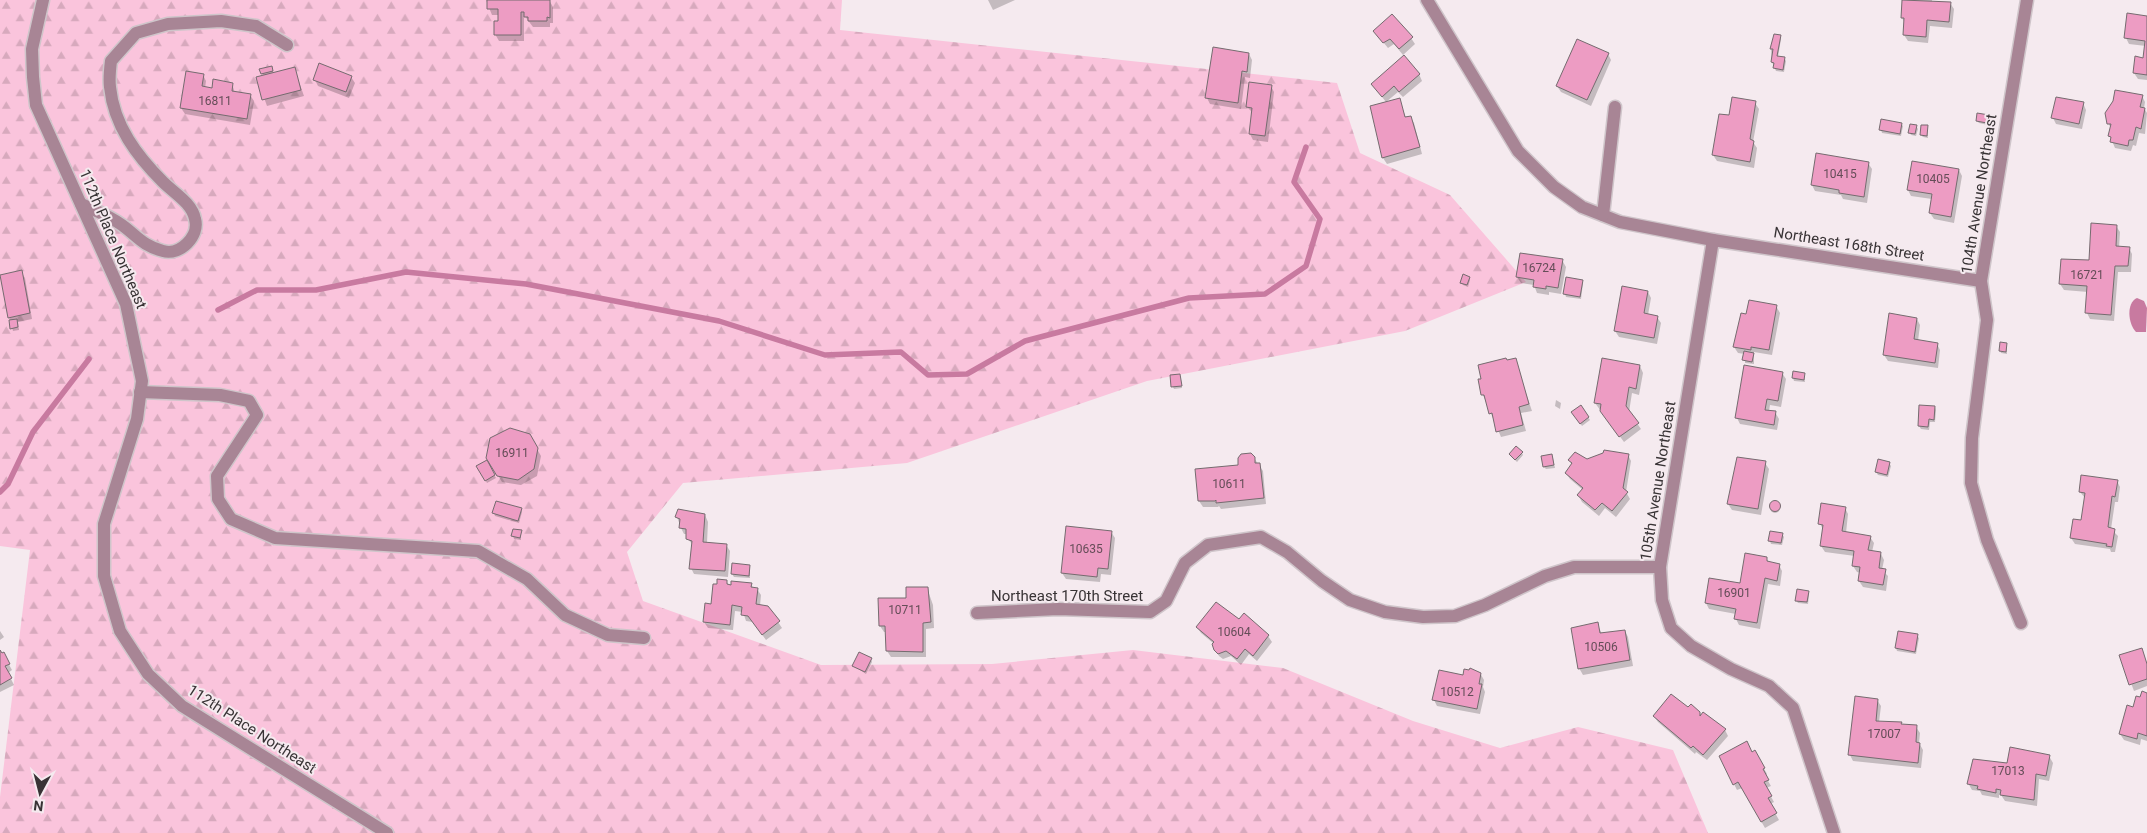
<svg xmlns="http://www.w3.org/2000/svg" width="2147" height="833" font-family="Roboto,sans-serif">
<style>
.forest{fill:url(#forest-firs)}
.water{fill:#c87aa0}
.shadow{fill:#0003}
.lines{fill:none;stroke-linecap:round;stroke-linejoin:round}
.stream{stroke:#c87aa0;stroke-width:5.5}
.building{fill:#ed9cc3;stroke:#756b6f}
.minor-casing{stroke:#cfc5ca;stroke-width:15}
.minor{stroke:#a88595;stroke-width:12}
.labels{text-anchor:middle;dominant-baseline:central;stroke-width:4;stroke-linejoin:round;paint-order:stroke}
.number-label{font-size:12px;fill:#654d58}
.street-label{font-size:15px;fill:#383335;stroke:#f5eaef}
</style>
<defs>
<pattern id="forest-firs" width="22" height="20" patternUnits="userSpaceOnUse" patternTransform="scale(1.25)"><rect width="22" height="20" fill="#fac4dc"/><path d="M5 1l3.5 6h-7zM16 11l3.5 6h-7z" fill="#d7a9bd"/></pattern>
</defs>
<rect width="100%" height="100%" fill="#f5eaef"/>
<path class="forest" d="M 0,0 L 842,0 L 840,30 L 1337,83 L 1360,153 L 1450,195 L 1526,282 L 1405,331 L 1147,381 L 907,463 L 683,483 L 627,552 L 643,601 L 821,665 L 992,664 L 1133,650 L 1283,668 L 1413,721 L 1500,748 L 1578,727 L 1673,750 L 1708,833 L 0,833 L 0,797 L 30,550 L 0,546 Z"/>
<path class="water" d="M 2137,298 L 2144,301 L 2147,308 L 2146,332 L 2136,332 C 2128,324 2126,303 2137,298 Z"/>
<g class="shadow">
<path d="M 486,0 L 549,0 L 553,7 L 553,23 L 550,23 L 550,27 L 533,27 L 524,15 L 524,41 L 499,41 L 495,34 L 499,15 L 492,15 Z"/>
<path d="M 988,0 L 1015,0 L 993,10 Z"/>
<path d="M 1932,0 L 1932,2 L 1950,3 L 1954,9 L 1952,28 L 1930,26 L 1928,43 L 1908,41 L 1904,35 L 1905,23 L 1902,18 L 1907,0 Z"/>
<path d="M 2147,17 L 2147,80 L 2138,79 L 2134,73 L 2144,59 L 2146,46 L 2129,44 L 2126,38 Z"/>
<path d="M 1374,31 L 1411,38 L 1415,44 L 1403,55 L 1394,44 L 1388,48 Z"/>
<path d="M 1780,36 L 1781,39 L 1778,57 L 1784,58 L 1786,61 L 1784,72 L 1776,71 L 1772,62 L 1771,49 Z"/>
<path d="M 1249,54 L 1252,60 L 1250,78 L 1245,77 L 1241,109 L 1210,104 L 1207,98 Z"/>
<path d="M 1608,54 L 1611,60 L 1591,106 L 1561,92 L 1557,86 Z"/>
<path d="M 272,67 L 274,74 L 294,68 L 304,96 L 267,106 L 257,78 L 264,76 L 262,74 Z"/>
<path d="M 1419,74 L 1422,81 L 1403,97 L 1398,92 L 1386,102 L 1372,84 Z"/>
<path d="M 203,75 L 206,81 L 205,88 L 213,89 L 232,84 L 235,93 L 250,95 L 254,101 L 250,125 L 185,114 L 181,108 Z"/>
<path d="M 351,77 L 355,83 L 349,98 L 318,86 L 315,80 Z"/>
<path d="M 1271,86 L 1274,92 L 1268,142 L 1253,140 L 1250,134 L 1253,113 L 1247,107 Z"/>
<path d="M 2142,96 L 2145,102 L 2144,108 L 2147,113 L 2145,134 L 2139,133 L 2136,146 L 2133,145 L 2131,151 L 2115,148 L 2110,136 L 2111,128 L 2108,123 L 2114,102 Z"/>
<path d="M 1399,99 L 1406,118 L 1410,117 L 1414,123 L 1422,154 L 1387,164 L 1383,158 L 1371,107 Z"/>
<path d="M 1755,103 L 1759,109 L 1753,142 L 1757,148 L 1754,168 L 1717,161 L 1713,155 L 1730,117 Z"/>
<path d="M 2083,103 L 2086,110 L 2082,129 L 2056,124 L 2053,118 Z"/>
<path d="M 1988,116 L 1988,125 L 1979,123 L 1977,121 Z"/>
<path d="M 1901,124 L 1903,126 L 1901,136 L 1882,133 L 1881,130 Z"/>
<path d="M 1916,126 L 1918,129 L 1916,136 L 1911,135 L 1910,133 Z"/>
<path d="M 1927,127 L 1928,138 L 1923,137 L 1921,135 Z"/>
<path d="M 1868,163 L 1872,169 L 1867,203 L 1843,199 L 1841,195 L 1815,191 L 1812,185 Z"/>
<path d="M 1959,170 L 1962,176 L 1954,223 L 1934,219 L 1930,213 L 1932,199 L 1911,196 L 1908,190 Z"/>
<path d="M 2116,226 L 2120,232 L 2119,248 L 2129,248 L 2132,254 L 2131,272 L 2118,272 L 2114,321 L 2090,319 L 2087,313 L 2088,292 L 2064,290 L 2060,284 L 2090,261 Z"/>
<path d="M 1562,260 L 1566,267 L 1561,294 L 1549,292 L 1549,295 L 1537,293 L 1534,285 L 1521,283 L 1517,277 Z"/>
<path d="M 21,272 L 25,278 L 32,319 L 18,322 L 19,330 L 13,331 L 9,317 Z"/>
<path d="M 1469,278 L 1470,280 L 1468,287 L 1463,285 L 1461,282 Z"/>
<path d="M 1582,281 L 1583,283 L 1581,299 L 1566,297 L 1565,294 Z"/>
<path d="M 1648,292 L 1651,298 L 1648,315 L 1657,317 L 1661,323 L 1657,344 L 1619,337 L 1615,331 Z"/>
<path d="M 1776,306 L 1780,313 L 1772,355 L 1754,352 L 1754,364 L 1745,363 L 1745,354 L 1738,353 L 1734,347 L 1747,315 Z"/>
<path d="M 1917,319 L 1920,325 L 1918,341 L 1937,344 L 1940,350 L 1938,368 L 1888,361 L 1884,355 Z"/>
<path d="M 2007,344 L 2007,354 L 2001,353 L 2000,350 Z"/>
<path d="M 1515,360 L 1532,411 L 1521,413 L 1526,431 L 1501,437 L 1483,395 L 1483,379 L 1507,361 Z"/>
<path d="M 1640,366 L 1643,373 L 1639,395 L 1632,393 L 1629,412 L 1641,429 L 1624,442 L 1595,403 Z"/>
<path d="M 1782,373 L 1786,379 L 1781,407 L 1770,405 L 1769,411 L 1775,412 L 1779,419 L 1777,430 L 1740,424 L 1737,418 Z"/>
<path d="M 1804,374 L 1805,382 L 1794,381 L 1793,378 Z"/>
<path d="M 1180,378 L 1182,388 L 1174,389 L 1173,387 Z"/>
<path d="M 1556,400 L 1561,403 L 1560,409 L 1555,406 Z"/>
<path d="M 1920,406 L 1935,407 L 1936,410 L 1935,422 L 1930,422 L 1929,430 L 1921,429 L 1919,426 Z"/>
<path d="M 1581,407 L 1590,420 L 1582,426 L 1573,412 Z"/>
<path d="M 529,435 L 541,456 L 537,476 L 521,485 L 502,482 L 487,458 Z"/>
<path d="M 1522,453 L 1523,455 L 1517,462 L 1512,457 Z"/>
<path d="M 1604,454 L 1628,455 L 1631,461 L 1626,492 L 1630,499 L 1616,517 L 1605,508 L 1599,516 L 1582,502 L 1578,495 L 1583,490 L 1570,479 L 1566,473 L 1572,465 L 1569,460 L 1587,461 Z"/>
<path d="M 1254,458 L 1263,471 L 1266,504 L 1221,509 L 1219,506 L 1218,507 L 1203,507 L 1199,501 L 1240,466 Z"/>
<path d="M 1553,458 L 1555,468 L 1546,469 L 1544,467 Z"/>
<path d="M 486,462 L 496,478 L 487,483 L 478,467 Z"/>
<path d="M 1765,463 L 1769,469 L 1761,515 L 1732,510 L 1728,504 Z"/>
<path d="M 1889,463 L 1891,466 L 1888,477 L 1878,475 L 1876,472 Z"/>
<path d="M 2117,481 L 2120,487 L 2118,502 L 2115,502 L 2111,529 L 2118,536 L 2115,552 L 2111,552 L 2110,549 L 2075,544 L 2071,538 L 2082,521 L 2085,498 L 2080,492 Z"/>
<circle cx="1775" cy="508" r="5"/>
<path d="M 1845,508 L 1848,514 L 1846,533 L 1870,537 L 1874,543 L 1872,552 L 1881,554 L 1884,560 L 1882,570 L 1888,576 L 1886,591 L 1863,587 L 1859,581 L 1861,573 L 1857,572 L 1853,566 L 1855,556 L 1825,552 L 1821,546 L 1823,530 L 1820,523 Z"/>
<path d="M 521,509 L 522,512 L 519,523 L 495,516 L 494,513 Z"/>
<path d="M 705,515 L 708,522 L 707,543 L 726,545 L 730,551 L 728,577 L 694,574 L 691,568 L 693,545 L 687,538 L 687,534 L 684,534 L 681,528 L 677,517 Z"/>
<path d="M 521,531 L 521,540 L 514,539 L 513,536 Z"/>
<path d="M 1111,532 L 1115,538 L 1111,575 L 1101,574 L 1100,582 L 1066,579 L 1062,573 Z"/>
<path d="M 1782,534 L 1784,537 L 1782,545 L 1771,544 L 1770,541 Z"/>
<path d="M 1766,558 L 1769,563 L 1779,565 L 1782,571 L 1780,586 L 1768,584 L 1760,629 L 1739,625 L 1736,619 L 1736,614 L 1709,609 L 1706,603 L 1741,585 Z"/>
<path d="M 750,566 L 750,578 L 734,577 L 732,574 Z"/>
<path d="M 726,581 L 729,586 L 751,584 L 753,588 L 757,589 L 761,595 L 760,606 L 768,607 L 782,628 L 766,640 L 753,622 L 746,621 L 743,612 L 735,611 L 733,630 L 708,628 L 704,622 Z"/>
<path d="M 927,588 L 933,605 L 934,628 L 926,629 L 926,657 L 891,657 L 887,651 L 886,632 L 884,632 L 880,626 L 907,599 Z"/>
<path d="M 1808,592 L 1809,595 L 1808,604 L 1798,603 L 1796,600 Z"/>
<path d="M 1244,615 L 1268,636 L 1272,642 L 1257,661 L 1249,654 L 1241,665 L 1231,656 L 1223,659 L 1219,656 L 1213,643 L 1201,633 L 1197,627 L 1239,621 Z"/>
<path d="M 1597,624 L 1602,634 L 1625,631 L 1628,637 L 1633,666 L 1583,675 L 1579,668 Z"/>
<path d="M 0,631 L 4,637 L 0,640 Z"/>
<path d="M 1917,636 L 1919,638 L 1916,654 L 1897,651 L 1896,648 Z"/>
<path d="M 2141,649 L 2147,663 L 2147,686 L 2134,691 L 2121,656 Z"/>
<path d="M 0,652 L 3,654 L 12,670 L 8,673 L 14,685 L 0,692 Z"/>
<path d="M 871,659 L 872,662 L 866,674 L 854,666 Z"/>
<path d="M 1480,673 L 1484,680 L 1483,687 L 1485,692 L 1480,714 L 1437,706 L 1434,700 L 1464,677 Z"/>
<path d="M 2147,694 L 2147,741 L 2141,739 L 2140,745 L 2124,740 L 2120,734 L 2134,708 Z"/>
<path d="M 1877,700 L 1881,706 L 1879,722 L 1901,723 L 1902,725 L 1916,727 L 1920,733 L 1919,743 L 1923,750 L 1921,768 L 1853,761 L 1850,755 Z"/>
<path d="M 1681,704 L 1699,713 L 1725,730 L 1728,736 L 1707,760 L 1696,752 L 1695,754 L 1658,722 L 1654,716 Z"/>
<path d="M 1755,752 L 1767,774 L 1765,776 L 1771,786 L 1766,788 L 1774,802 L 1770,804 L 1779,820 L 1765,828 L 1742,788 L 1737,790 L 1734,784 Z"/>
<path d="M 2049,756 L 2053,763 L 2049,781 L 2039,779 L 2037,806 L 2005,801 L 2001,795 L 1999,794 L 1999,798 L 1982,795 L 1980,791 L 1972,790 L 1968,783 L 2008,765 Z"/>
</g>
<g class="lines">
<g class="stream">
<path d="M 218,310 L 257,290 L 316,290 L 406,272 L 526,284 L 719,321 L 825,355 L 901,352 L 928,375 L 967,374 L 1025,341 L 1189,298 L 1265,294 L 1306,266 L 1320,219 L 1294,182 L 1306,147"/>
<path d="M 0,492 L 8,484 L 33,432 L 89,359"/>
</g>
</g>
<g class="building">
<path d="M 487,0 L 550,0 L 550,18 L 547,17 L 547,21 L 528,21 L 528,17 L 524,17 L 524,12 L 521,12 L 521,35 L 494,35 L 494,21 L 498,21 L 498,9 L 487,9 Z"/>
<path d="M 1902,0 L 1951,2 L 1949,22 L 1927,20 L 1926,37 L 1903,35 L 1904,18 L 1901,18 Z"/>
<path d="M 2127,13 L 2147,16 L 2147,75 L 2133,73 L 2135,56 L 2143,58 L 2145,41 L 2124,38 Z"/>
<path d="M 1392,14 L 1413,37 L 1399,49 L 1390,39 L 1383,43 L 1373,31 Z"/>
<path d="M 1774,34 L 1781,35 L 1777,56 L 1785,57 L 1783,70 L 1773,68 L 1774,63 L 1771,62 L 1773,49 L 1770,49 Z"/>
<path d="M 1577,39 L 1609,53 L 1587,100 L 1556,86 Z"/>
<path d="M 1213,47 L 1249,53 L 1247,72 L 1242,71 L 1238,103 L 1205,98 Z"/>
<path d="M 1404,55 L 1420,74 L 1399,92 L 1394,86 L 1382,97 L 1371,84 Z"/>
<path d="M 319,63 L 352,76 L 346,92 L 313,80 Z"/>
<path d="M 272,66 L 273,71 L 261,74 L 259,69 Z"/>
<path d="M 295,67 L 301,90 L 262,100 L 256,77 Z"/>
<path d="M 186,71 L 204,74 L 202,86 L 212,88 L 213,79 L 233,83 L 232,91 L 251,94 L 247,119 L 180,108 Z"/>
<path d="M 1249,82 L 1272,85 L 1265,136 L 1249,134 L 1252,108 L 1246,107 Z"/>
<path d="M 2115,90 L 2143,95 L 2140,107 L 2145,108 L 2141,129 L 2136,127 L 2133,140 L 2129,140 L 2128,146 L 2110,142 L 2111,137 L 2108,136 L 2111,124 L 2107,124 L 2105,113 L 2113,101 Z"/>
<path d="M 1732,97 L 1756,101 L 1750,139 L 1754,141 L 1750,162 L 1712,155 L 1719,114 L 1729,115 Z"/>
<path d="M 2056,97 L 2084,102 L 2079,124 L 2051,118 Z"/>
<path d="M 1400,98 L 1405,117 L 1411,116 L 1420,147 L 1382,158 L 1370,106 Z"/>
<path d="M 1977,113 L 1989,115 L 1987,123 L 1976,121 Z"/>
<path d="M 1881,119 L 1902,123 L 1900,134 L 1879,130 Z"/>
<path d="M 1910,124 L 1917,125 L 1915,134 L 1908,133 Z"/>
<path d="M 1921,125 L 1928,125 L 1927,136 L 1920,135 Z"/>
<path d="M 1816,153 L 1869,162 L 1864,197 L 1839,193 L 1839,190 L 1811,185 Z"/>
<path d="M 1912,161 L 1959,169 L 1951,217 L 1929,213 L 1932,194 L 1907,190 Z"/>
<path d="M 2091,223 L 2117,225 L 2116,246 L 2130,247 L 2128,266 L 2115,266 L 2111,315 L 2085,313 L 2087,286 L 2059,284 L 2061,259 L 2089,260 Z"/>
<path d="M 1520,253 L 1563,259 L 1558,288 L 1546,286 L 1546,289 L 1533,287 L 1534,280 L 1516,277 Z"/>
<path d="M 22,270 L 30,313 L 8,318 L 0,275 Z"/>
<path d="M 1463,274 L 1470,277 L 1467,285 L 1460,283 Z"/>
<path d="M 1566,277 L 1583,280 L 1580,297 L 1563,294 Z"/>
<path d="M 1622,286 L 1648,291 L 1644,313 L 1658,316 L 1654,338 L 1614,331 Z"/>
<path d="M 1749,300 L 1777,305 L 1769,350 L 1751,347 L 1751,350 L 1733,347 L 1741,313 L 1746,314 Z"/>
<path d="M 1889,313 L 1917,318 L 1914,339 L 1938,343 L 1935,363 L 1883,355 Z"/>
<path d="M 17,319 L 18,327 L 10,329 L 9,320 Z"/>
<path d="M 2000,342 L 2007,343 L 2006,352 L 1999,351 Z"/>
<path d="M 1744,351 L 1754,353 L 1752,362 L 1742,360 Z"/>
<path d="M 1506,358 L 1507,360 L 1516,358 L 1529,404 L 1519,407 L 1523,425 L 1496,432 L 1492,413 L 1489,414 L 1484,395 L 1481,395 L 1478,379 L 1481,379 L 1478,365 Z"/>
<path d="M 1602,358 L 1640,365 L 1636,389 L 1629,387 L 1626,406 L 1639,423 L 1619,437 L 1600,411 L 1601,404 L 1594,403 Z"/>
<path d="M 1744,365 L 1783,372 L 1778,401 L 1767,399 L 1765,410 L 1776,411 L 1774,425 L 1735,418 Z"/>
<path d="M 1793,371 L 1805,373 L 1804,380 L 1792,378 Z"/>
<path d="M 1180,374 L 1182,386 L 1171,387 L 1170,375 Z"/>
<path d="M 1581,405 L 1589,417 L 1580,424 L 1571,412 Z"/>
<path d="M 1919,405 L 1935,406 L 1934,420 L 1929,419 L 1928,427 L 1918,426 Z"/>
<path d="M 510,428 L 530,434 L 538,448 L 534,469 L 518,480 L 497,476 L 486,458 L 490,438 Z"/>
<path d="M 1516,446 L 1523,452 L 1515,460 L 1509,454 Z"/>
<path d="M 1604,450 L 1629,454 L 1623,488 L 1628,492 L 1612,511 L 1602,503 L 1595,510 L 1577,495 L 1583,488 L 1565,473 L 1572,463 L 1568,460 L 1575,452 L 1587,459 L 1603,453 Z"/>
<path d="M 1251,453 L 1255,457 L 1255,463 L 1260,463 L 1264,498 L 1216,503 L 1216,500 L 1215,501 L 1198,501 L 1195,469 L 1238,465 L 1238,458 L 1241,454 Z"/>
<path d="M 1552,454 L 1554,465 L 1543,467 L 1541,456 Z"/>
<path d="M 1737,457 L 1766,461 L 1758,509 L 1727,504 Z"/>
<path d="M 1878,459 L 1890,462 L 1887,475 L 1875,472 Z"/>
<path d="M 487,460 L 495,475 L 485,481 L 476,466 Z"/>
<path d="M 2081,475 L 2118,480 L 2115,497 L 2112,496 L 2108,527 L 2115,529 L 2112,547 L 2106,546 L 2107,544 L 2070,538 L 2073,519 L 2081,520 L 2085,493 L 2079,492 Z"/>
<circle cx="1775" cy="506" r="5.5"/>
<path d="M 496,501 L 522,508 L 518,521 L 492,513 Z"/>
<path d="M 1821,503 L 1846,507 L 1842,531 L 1871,536 L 1868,550 L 1881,552 L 1879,568 L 1886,569 L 1883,585 L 1858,581 L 1860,567 L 1852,566 L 1854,551 L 1820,546 L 1823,525 L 1818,524 Z"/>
<path d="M 678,509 L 705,514 L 703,542 L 727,544 L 725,571 L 689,569 L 692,541 L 686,539 L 686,529 L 679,528 L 680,519 L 675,517 Z"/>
<path d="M 1066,526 L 1112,531 L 1108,569 L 1098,568 L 1097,577 L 1061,573 Z"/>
<path d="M 513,529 L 522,530 L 520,538 L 511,536 Z"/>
<path d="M 1770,531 L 1783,533 L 1781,543 L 1768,541 Z"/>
<path d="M 1745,553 L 1767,557 L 1767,561 L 1780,564 L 1777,581 L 1765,578 L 1757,623 L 1734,619 L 1736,609 L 1705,603 L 1709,578 L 1740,583 Z"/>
<path d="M 732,563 L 750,565 L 749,576 L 731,574 Z"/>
<path d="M 717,579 L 727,580 L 727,584 L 731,585 L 731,581 L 752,583 L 751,587 L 758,588 L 756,604 L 768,606 L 780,621 L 762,635 L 748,616 L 741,615 L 742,607 L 732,605 L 730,625 L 703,622 L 705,603 L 711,604 L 713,584 L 717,584 Z"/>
<path d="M 906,587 L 928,587 L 931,622 L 923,623 L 923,652 L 886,651 L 885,626 L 879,626 L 878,598 L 906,598 Z"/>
<path d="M 1797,589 L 1809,591 L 1807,602 L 1795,601 Z"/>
<path d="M 1216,602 L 1239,619 L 1244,613 L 1269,635 L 1253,656 L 1245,649 L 1237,659 L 1226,651 L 1218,654 L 1214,650 L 1212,644 L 1214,642 L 1196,627 Z"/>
<path d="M 1598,622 L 1600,633 L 1625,630 L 1630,660 L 1578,669 L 1571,628 Z"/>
<path d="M 1898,631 L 1918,634 L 1915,652 L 1895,648 Z"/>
<path d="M 2142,648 L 2147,664 L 2147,679 L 2129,685 L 2119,655 Z"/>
<path d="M 0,650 L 2,653 L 4,652 L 10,664 L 5,666 L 12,678 L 0,685 Z"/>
<path d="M 859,652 L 872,658 L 865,672 L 852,666 Z"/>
<path d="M 1470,668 L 1481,673 L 1479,684 L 1482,684 L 1477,709 L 1432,700 L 1439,670 L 1463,675 L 1464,669 L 1469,670 Z"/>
<path d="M 2142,691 L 2147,693 L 2147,736 L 2138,733 L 2137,739 L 2119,734 L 2127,705 L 2133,707 L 2136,696 L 2140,697 Z"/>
<path d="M 1671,694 L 1688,707 L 1691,704 L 1700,712 L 1700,716 L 1703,712 L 1726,729 L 1703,755 L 1693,746 L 1691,748 L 1653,716 Z"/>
<path d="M 1855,696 L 1878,699 L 1876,721 L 1902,722 L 1901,724 L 1917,725 L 1916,742 L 1920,743 L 1918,763 L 1848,755 Z"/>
<path d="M 1747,741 L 1752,752 L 1755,750 L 1765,768 L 1763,769 L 1769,780 L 1764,782 L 1772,796 L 1768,798 L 1777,813 L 1761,822 L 1738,782 L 1733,785 L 1719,756 Z"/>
<path d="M 2010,747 L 2050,755 L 2046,776 L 2036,774 L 2034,800 L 2000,795 L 2001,790 L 1996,789 L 1996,793 L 1977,789 L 1978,786 L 1967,784 L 1973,759 L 2007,763 Z"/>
</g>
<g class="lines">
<defs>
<g id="minor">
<path d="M 43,0 L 32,49 L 33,77 L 36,105 L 126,304 L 142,381 L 137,419 L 104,524 L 104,576 L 120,631 L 148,674 L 182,706 L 387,833"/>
<path d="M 1427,0 L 1518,151 L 1554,187 L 1582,207 L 1620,222 L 1713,240 L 1981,281"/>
<path d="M 81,204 C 94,210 110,216 122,225 C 137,236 143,246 163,251 C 180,256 200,236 195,219 C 192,203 174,193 163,182 C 137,156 114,126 110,87 C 109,79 110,69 111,61 L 136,33 L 168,24 L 221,21 L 256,26 L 287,45"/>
<path d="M 1603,215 L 1615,107"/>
<path d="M 1713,240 L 1660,567 L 1662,600 L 1671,628 L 1691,646 L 1731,669 L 1769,686 L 1793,708 L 1834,833"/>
<path d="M 140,392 L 220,395 L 249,401 L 257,415 L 217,476 L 218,499 L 231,519 L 275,538 L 478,551 L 527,579 L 565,615 L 608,635 L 644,638"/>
<path d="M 977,613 L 1058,609 L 1150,612 L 1166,601 L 1185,563 L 1208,545 L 1261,537 L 1287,552 L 1322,581 L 1350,600 L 1385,612 L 1423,617 L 1455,616 L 1485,605 L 1545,576 L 1574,567 L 1660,567"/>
<path d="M 2021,623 L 1987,540 L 1971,483 L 1972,438 L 1987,320 L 1981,281 L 2027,0"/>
</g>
</defs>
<use href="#minor" class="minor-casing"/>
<use href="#minor" class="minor"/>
</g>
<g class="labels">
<g class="number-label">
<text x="215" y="101">16811</text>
<text x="1840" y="174">10415</text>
<text x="1933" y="179">10405</text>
<text x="1539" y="268">16724</text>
<text x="2087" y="275">16721</text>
<text x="512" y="453">16911</text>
<text x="1229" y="484">10611</text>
<text x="1086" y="549">10635</text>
<text x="1734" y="593">16901</text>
<text x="905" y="610">10711</text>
<text x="1234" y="632">10604</text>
<text x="1601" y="647">10506</text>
<text x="1457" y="692">10512</text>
<text x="1884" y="734">17007</text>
<text x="2008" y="771">17013</text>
</g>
<g class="street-label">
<text transform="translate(1979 194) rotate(-81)">104th Avenue Northeast</text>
<text transform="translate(113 239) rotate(67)">112th Place Northeast</text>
<text transform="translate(1849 244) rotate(9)">Northeast 168th Street</text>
<text transform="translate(1658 481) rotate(-81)">105th Avenue Northeast</text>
<text x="1067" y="596">Northeast 170th Street</text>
<text transform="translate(252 729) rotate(33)">112th Place Northeast</text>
</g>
</g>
<g transform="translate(40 793) rotate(187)" stroke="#f5eaef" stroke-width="4" paint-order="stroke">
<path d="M0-4L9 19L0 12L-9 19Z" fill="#383335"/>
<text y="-8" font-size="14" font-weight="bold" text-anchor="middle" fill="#383335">N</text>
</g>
</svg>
